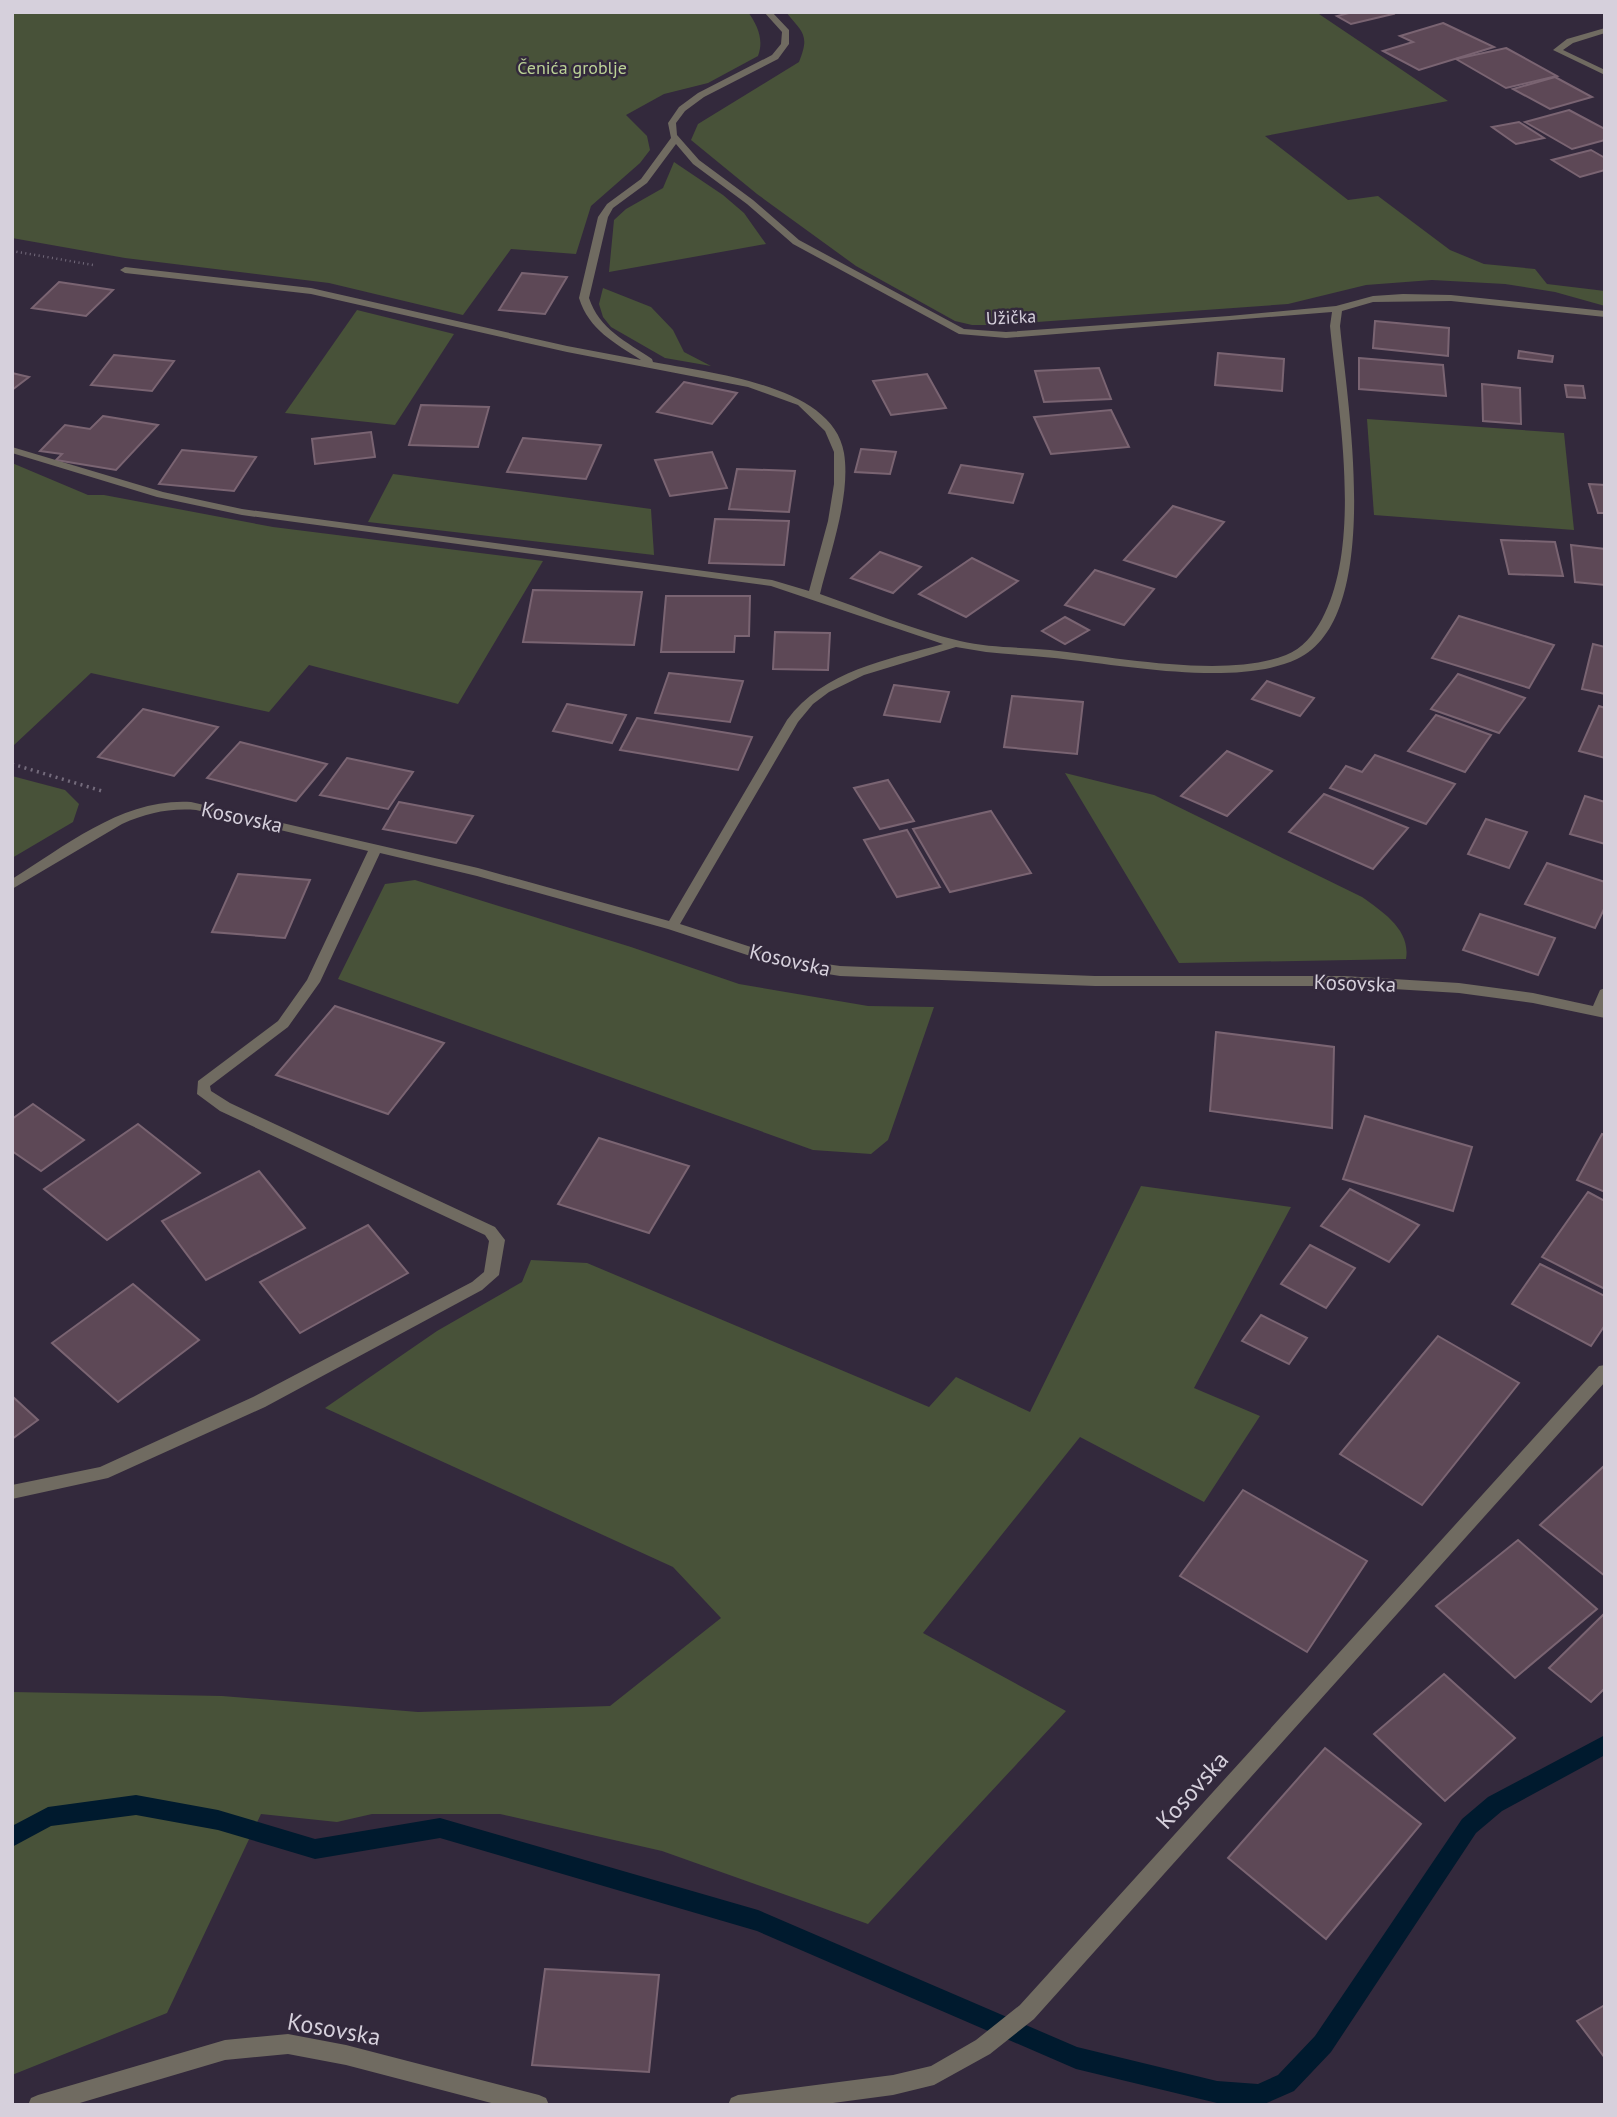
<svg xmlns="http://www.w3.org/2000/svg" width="1617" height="2117" font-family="'PT Sans',sans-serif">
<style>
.green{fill:#485239}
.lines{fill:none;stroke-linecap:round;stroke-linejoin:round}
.stream{fill:#001a2e;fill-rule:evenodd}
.building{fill:#5d4856;stroke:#7a6472;stroke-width:2}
.path-far1{stroke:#746b7c;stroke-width:2.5;stroke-dasharray:1 3.5;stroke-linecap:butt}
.path{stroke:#746b7c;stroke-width:3.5;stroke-dasharray:2 4.5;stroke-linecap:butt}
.street{fill:#706b61;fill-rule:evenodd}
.labels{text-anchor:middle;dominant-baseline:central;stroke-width:5;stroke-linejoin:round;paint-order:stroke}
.far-park-label{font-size:18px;fill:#bbd296;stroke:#33293c}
.far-street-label{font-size:18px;fill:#d6d0dc;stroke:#33293c}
.street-label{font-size:21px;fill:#d6d0dc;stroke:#33293c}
.near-street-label{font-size:24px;fill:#d6d0dc;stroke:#33293c}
</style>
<rect width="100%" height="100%" fill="#33293c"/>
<g class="green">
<path d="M 12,12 L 748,12 C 758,26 764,40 758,56 L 708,83 L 664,94 L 626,115 L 647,136 L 650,150 L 640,163 L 591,206 L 576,254 L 511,249 L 463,315 L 329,283 L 125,258 L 12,238 Z"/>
<path d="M 786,12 L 1316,12 L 1448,101 L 1265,136 L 1348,200 L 1378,196 L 1450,250 L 1484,264 L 1535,269 L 1547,284 L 1605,291 L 1605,306 L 1555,292 L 1505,284 L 1432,280 L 1366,285 L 1288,304 L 996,325 L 972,325 L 955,321 L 856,266 L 757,194 L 691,140 L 698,124 L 799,62 C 810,35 803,33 786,12 Z"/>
<path d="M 674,162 L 723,195 L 744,213 L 766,244 L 609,272 L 614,220 L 626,209 L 663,188 Z"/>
<path d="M 603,288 L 651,307 L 673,330 L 684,352 L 711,366 L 665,358 L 611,327 L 603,317 L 599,304 Z"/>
<path d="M 357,310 L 454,334 L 395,425 L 285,413 Z"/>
<path d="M 1367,419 L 1564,433 L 1574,530 L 1374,515 Z"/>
<path d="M 12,463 L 88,495 L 104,495 L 273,527 L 543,561 L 458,704 L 309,665 L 269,712 L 91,673 L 13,746 Z"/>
<path d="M 393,474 L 651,509 L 654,555 L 368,522 Z"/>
<path d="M 1065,773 L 1154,795 L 1362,897 C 1383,912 1411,930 1406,959 L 1179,963 Z"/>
<path d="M 12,776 L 65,790 L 79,804 L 73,822 L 12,858 Z"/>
<path d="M 415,880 L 631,947 L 739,984 L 868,1006 L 934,1007 L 888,1140 L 871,1154 L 813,1150 L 338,979 L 385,884 Z"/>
<path d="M 1141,1186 L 1291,1207 L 1194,1388 L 1260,1416 L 1204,1502 L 1080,1437 L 923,1633 L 1066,1711 L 868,1924 L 662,1851 L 500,1814 L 372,1814 L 337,1822 L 261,1814 L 167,2013 L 12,2075 L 12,1692 L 222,1696 L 418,1712 L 610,1706 L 721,1618 L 673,1567 L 325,1408 L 437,1331 L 522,1282 L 531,1260 L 587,1263 L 929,1407 L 956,1377 L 1030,1412 Z"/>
</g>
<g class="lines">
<path class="stream" d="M 1605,1735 L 1605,1755 L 1502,1811 L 1476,1833 L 1331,2052 L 1294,2091 L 1262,2105 L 1217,2103 L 1076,2069 L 757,1931 L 440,1838 L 315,1859 L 218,1830 L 136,1815 L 51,1826 L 12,1847 L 12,1826 L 48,1807 L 136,1795 L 218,1810 L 315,1839 L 440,1818 L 758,1910 L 1077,2047 L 1217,2081 L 1258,2084 L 1278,2075 L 1315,2036 L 1462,1819 L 1488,1797 Z"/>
</g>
<g class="building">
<path d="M 1353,12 L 1390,12 L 1393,14 L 1351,24 L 1337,16 Z"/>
<path d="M 1443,23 L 1494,47 L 1419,70 L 1383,51 L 1413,42 L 1400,36 Z"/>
<path d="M 1506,48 L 1557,76 L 1506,88 L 1456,59 Z"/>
<path d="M 1555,77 L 1592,97 L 1550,109 L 1513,89 Z"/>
<path d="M 1569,110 L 1605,129 L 1605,140 L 1572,149 L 1525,122 Z"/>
<path d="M 1519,122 L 1544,138 L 1516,144 L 1492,127 Z"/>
<path d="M 1591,150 L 1605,158 L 1605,170 L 1580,177 L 1552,160 Z"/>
<path d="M 522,273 L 567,277 L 545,314 L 499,310 Z"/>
<path d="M 59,282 L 113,290 L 86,316 L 32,308 Z"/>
<path d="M 1375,321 L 1449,328 L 1448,356 L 1373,348 Z"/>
<path d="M 1519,351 L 1553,356 L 1552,362 L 1518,358 Z"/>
<path d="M 1218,353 L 1284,359 L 1282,391 L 1215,385 Z"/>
<path d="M 114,355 L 174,361 L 152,391 L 91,385 Z"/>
<path d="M 1359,358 L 1443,365 L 1446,396 L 1359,389 Z"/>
<path d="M 1099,368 L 1111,399 L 1044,402 L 1035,371 Z"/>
<path d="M 12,373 L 29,377 L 12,390 Z"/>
<path d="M 927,374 L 946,408 L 891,415 L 873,381 Z"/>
<path d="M 684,382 L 737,393 L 712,424 L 657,412 Z"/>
<path d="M 1482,384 L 1520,388 L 1521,424 L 1483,421 Z"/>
<path d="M 1565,385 L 1583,386 L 1585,398 L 1567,397 Z"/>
<path d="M 421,405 L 489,407 L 478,447 L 409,445 Z"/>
<path d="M 1111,410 L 1129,447 L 1051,454 L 1034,417 Z"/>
<path d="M 103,416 L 158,425 L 116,470 L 56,460 L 62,454 L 40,451 L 65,425 L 90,429 Z"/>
<path d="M 371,432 L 375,457 L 315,464 L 312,439 Z"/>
<path d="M 523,438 L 601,445 L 586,479 L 507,472 Z"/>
<path d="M 861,449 L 896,452 L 890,474 L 855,472 Z"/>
<path d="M 182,450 L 256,457 L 234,491 L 159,484 Z"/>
<path d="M 712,452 L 727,488 L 670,496 L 655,460 Z"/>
<path d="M 961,465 L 1023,474 L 1013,503 L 949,493 Z"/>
<path d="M 737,469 L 795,471 L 789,512 L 729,509 Z"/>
<path d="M 1589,484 L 1605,485 L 1605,513 L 1598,513 Z"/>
<path d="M 1173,506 L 1224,522 L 1176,577 L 1124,560 Z"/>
<path d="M 715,519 L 789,521 L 784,565 L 709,563 Z"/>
<path d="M 1501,540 L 1555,542 L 1563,576 L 1509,574 Z"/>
<path d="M 1571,545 L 1605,549 L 1605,585 L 1575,582 Z"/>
<path d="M 880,552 L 921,567 L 893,593 L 851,578 Z"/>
<path d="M 972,558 L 1018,581 L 966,617 L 919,594 Z"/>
<path d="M 1095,570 L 1154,589 L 1124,625 L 1065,605 Z"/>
<path d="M 533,590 L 642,592 L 634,645 L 523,642 Z"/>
<path d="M 666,596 L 750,596 L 749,636 L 735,636 L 734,652 L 661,652 Z"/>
<path d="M 1459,616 L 1554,645 L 1529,688 L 1432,658 Z"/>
<path d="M 1065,617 L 1089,630 L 1065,644 L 1042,631 Z"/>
<path d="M 775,632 L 830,633 L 828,670 L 773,669 Z"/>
<path d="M 1593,644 L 1605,647 L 1605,694 L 1582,689 Z"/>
<path d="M 669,673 L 743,681 L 730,722 L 655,713 Z"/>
<path d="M 1458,674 L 1525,698 L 1499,733 L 1431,709 Z"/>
<path d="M 1267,681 L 1314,698 L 1300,716 L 1252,699 Z"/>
<path d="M 894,685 L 949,692 L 940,722 L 884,715 Z"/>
<path d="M 1012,696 L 1083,702 L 1077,754 L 1004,747 Z"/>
<path d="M 567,704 L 626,715 L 612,743 L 553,731 Z"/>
<path d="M 1599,706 L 1605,708 L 1605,758 L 1579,751 Z"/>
<path d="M 143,709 L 218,727 L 174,776 L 98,757 Z"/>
<path d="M 1436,715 L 1491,735 L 1465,772 L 1408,751 Z"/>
<path d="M 637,718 L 752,737 L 738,770 L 620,750 Z"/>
<path d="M 240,742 L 327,764 L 296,801 L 207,778 Z"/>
<path d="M 1227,751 L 1272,771 L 1227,816 L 1181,796 Z"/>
<path d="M 1375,755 L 1455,784 L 1426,824 L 1330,788 L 1346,766 L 1362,772 Z"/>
<path d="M 347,758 L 413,772 L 388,809 L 320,795 Z"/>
<path d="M 888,780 L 914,821 L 880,829 L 854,788 Z"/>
<path d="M 1324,794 L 1408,828 L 1373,869 L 1289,832 Z"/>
<path d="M 1585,796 L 1605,802 L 1605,844 L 1570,834 Z"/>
<path d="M 399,802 L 473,816 L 456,843 L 383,829 Z"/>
<path d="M 991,811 L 1031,873 L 950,892 L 913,829 Z"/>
<path d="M 1486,819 L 1527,832 L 1509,868 L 1468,854 Z"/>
<path d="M 907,830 L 940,887 L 897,897 L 864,840 Z"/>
<path d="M 1547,863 L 1605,882 L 1605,907 L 1595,928 L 1525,904 Z"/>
<path d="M 238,874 L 310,880 L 285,938 L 212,932 Z"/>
<path d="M 1480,914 L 1555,938 L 1538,975 L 1463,950 Z"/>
<path d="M 335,1006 L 444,1043 L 388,1114 L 276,1075 Z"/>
<path d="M 1216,1032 L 1334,1047 L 1332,1128 L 1210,1111 Z"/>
<path d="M 33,1104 L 84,1140 L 41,1171 L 12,1151 L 12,1119 Z"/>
<path d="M 1365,1116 L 1472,1147 L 1453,1211 L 1343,1179 Z"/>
<path d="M 138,1124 L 200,1173 L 107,1240 L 44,1189 Z"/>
<path d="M 1602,1134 L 1605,1135 L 1605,1192 L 1577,1180 Z"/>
<path d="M 599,1138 L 689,1166 L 649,1233 L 558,1204 Z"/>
<path d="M 259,1171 L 305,1228 L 206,1280 L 162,1221 Z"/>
<path d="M 1350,1189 L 1419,1225 L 1389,1262 L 1321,1226 Z"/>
<path d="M 1588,1192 L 1605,1201 L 1605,1289 L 1542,1257 Z"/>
<path d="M 368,1225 L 408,1273 L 300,1333 L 260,1282 Z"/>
<path d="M 1310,1245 L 1355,1268 L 1326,1308 L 1281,1284 Z"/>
<path d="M 1540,1264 L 1605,1296 L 1605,1325 L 1591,1346 L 1512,1304 Z"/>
<path d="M 133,1284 L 199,1340 L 118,1402 L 52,1343 Z"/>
<path d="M 1261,1315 L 1307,1338 L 1289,1364 L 1242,1341 Z"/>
<path d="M 1438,1336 L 1519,1383 L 1422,1505 L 1340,1454 Z"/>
<path d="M 12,1396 L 38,1420 L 12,1439 Z"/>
<path d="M 1603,1467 L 1605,1469 L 1605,1576 L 1540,1525 Z"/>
<path d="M 1243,1490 L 1367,1561 L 1307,1652 L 1180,1576 Z"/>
<path d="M 1518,1540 L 1597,1609 L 1515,1678 L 1436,1606 Z"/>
<path d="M 1605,1613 L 1605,1688 L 1591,1702 L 1549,1668 Z"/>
<path d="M 1444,1674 L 1515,1738 L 1445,1801 L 1374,1734 Z"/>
<path d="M 1325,1748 L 1421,1824 L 1326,1939 L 1228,1858 Z"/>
<path d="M 545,1969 L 659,1975 L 649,2072 L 532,2065 Z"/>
<path d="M 1605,2005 L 1605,2058 L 1577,2021 Z"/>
</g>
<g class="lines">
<path class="path-far1" d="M 12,251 L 93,265"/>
<path class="path" d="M 12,764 L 102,791"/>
<g class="street">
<path d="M 764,12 L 772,12 L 789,30 L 789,44 L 778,59 L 704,97 L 685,111 L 676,123 L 677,135 L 699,160 L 753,200 L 799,240 L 964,329 L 1006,332 L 1229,316 L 1336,306 L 1373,296 L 1403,294 L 1451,295 L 1605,311 L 1605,317 L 1451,301 L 1373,302 L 1342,311 L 1340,326 C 1347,403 1385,618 1297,659 C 1240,686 1133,667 1071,660 C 1042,656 1014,655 986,652 L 956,647 L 864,675 L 829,692 L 813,704 L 798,722 L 680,924 L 785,958 L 840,966 L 1095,976 L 1344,976 L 1459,983 L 1533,993 L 1593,1006 L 1600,990 L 1605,988 L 1605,1018 L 1533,1003 L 1459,993 L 1344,986 L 1095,986 L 840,976 L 784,967 L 668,929 L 477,876 L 380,853 L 320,982 L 288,1027 L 214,1083 L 210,1086 L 211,1091 L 230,1103 L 495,1227 L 505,1240 L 499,1275 L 482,1290 L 265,1407 L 108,1478 L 12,1499 L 12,1485 L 100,1467 L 253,1397 L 472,1282 L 484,1272 L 489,1241 L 485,1235 L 220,1111 L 197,1094 L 198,1081 L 278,1021 L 307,980 L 368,851 L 196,810 C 169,808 147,813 122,824 L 12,889 L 12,879 C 67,845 123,798 191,802 L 478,868 L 669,921 L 787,720 C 824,670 887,660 943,644 L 771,586 L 242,515 L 157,497 L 12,453 L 12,447 L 163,492 L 242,509 L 772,580 L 809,591 L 828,521 L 834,484 L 834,452 L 825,431 L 798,405 L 748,387 L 567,352 L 311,294 L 125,273 L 120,270 L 125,267 L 311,288 L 567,346 L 641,360 C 615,343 589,330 579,298 L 598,217 L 607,204 L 641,179 L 671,138 L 668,123 L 679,107 L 698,93 L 772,55 L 781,44 L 782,32 ZM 676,144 L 693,164 L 747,204 L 793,244 L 959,334 L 1006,338 L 1332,312 L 1330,326 C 1338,409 1363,543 1322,619 C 1314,634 1302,649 1286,655 C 1226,679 1115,657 1050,650 C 1020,647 989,648 960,641 C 913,630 866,610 820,594 C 830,553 851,496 844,453 C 833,384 708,373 653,362 L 652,359 C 627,342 599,329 589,298 L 608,217 L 613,208 L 647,183 Z"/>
<path d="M 1605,28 L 1605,33 L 1573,43 L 1563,50 L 1605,70 L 1605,75 L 1553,50 L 1567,39 Z"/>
<path d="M 1605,1365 L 1605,1382 L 1034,2019 L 990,2054 L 934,2085 L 893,2095 L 818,2105 L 728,2105 L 731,2098 L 738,2095 L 893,2075 L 931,2066 L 976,2040 L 1020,2005 L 1599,1366 Z"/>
<path d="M 288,2034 L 346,2045 L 539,2095 L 546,2098 L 549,2105 L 499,2105 L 346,2065 L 288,2054 L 225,2060 L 73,2105 L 28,2105 L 31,2098 L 38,2095 L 225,2040 Z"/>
</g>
</g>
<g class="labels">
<g class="far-park-label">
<text x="572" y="67">Čenića groblje</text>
</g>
<g class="far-street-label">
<text transform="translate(1011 317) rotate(-3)">Užička</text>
</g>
<g class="street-label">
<text transform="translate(242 817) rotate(12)">Kosovska</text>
<text transform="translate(790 960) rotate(13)">Kosovska</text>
<text transform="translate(1355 983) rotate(2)">Kosovska</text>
</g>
<g class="near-street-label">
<text transform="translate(1192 1790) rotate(-48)">Kosovska</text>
<text transform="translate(334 2029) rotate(10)">Kosovska</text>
</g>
</g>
<rect width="1617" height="2117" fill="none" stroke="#d6d0dc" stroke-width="28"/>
</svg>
